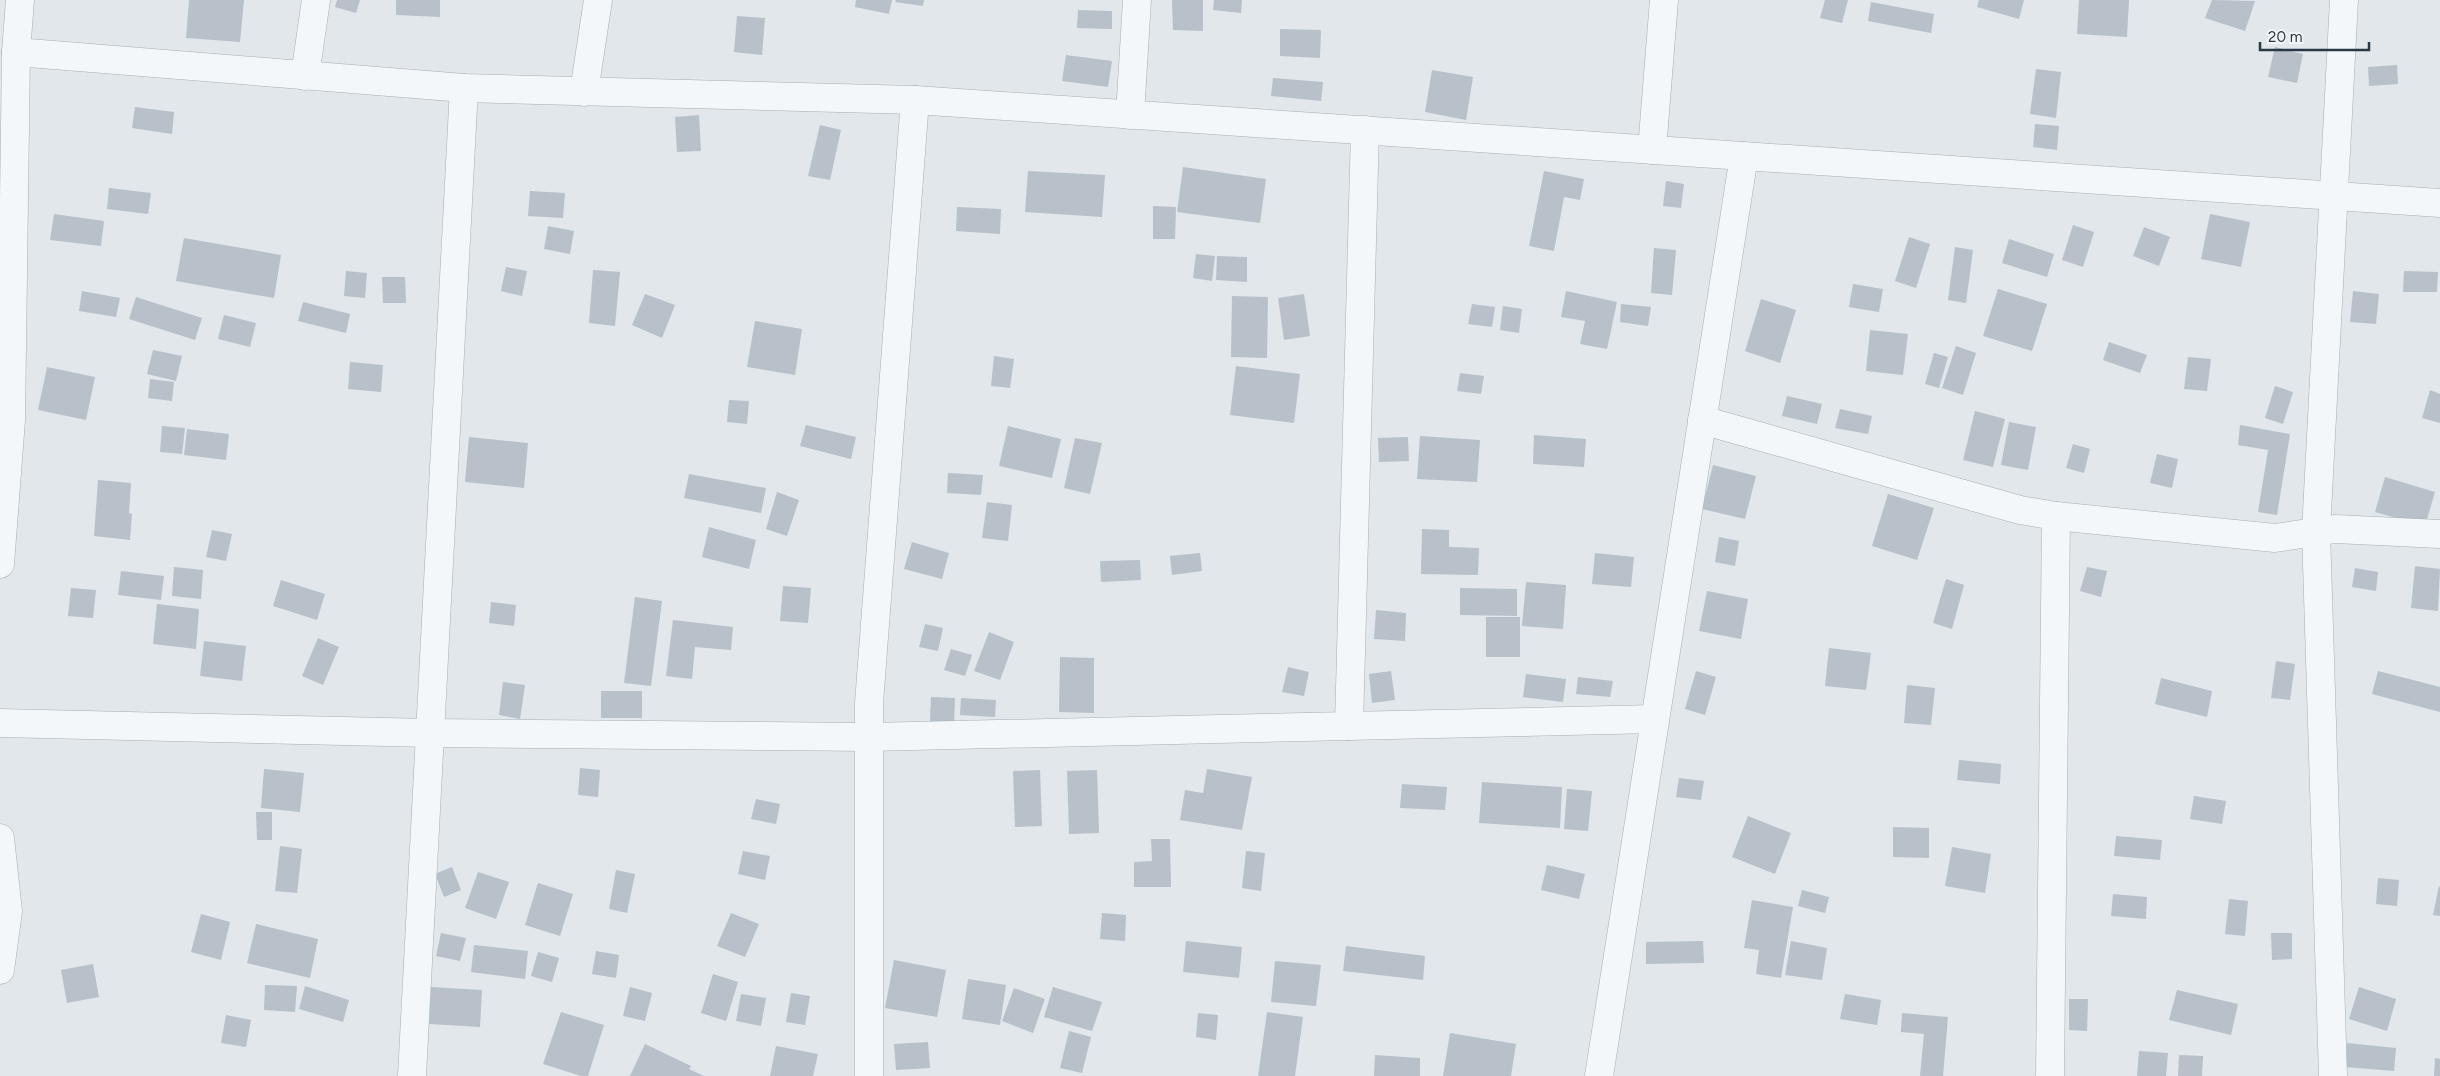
<svg xmlns="http://www.w3.org/2000/svg" width="2440" height="1076" font-family="Figtree,sans-serif">
<style>
.building{fill:#b8c1c9}
.lines{fill:none;stroke-linecap:round;stroke-linejoin:round}
.minor-casing{stroke:#a6afb6;stroke-width:29}
.minor{stroke:#f4f7f9;stroke-width:28}
</style>
<rect width="100%" height="100%" fill="#e1e7eb"/>
<g class="building">
<path d="M 189,0 L 244,0 L 240,42 L 186,38 Z"/>
<path d="M 337,0 L 360,0 L 356,13 L 335,7 Z"/>
<path d="M 396,0 L 440,0 L 440,17 L 396,15 Z"/>
<path d="M 856,0 L 892,0 L 889,14 L 855,7 Z"/>
<path d="M 896,0 L 924,0 L 923,6 L 895,2 Z"/>
<path d="M 1172,0 L 1203,0 L 1203,31 L 1173,30 Z"/>
<path d="M 1214,0 L 1242,0 L 1241,13 L 1213,10 Z"/>
<path d="M 1825,0 L 1848,0 L 1842,23 L 1820,18 Z"/>
<path d="M 1979,0 L 2024,0 L 2019,19 L 1977,7 Z"/>
<path d="M 2079,0 L 2129,0 L 2127,37 L 2077,34 Z"/>
<path d="M 2212,0 L 2255,1 L 2245,31 L 2205,18 Z"/>
<path d="M 1871,2 L 1934,14 L 1931,33 L 1868,21 Z"/>
<path d="M 1078,10 L 1112,11 L 1112,29 L 1077,28 Z"/>
<path d="M 737,16 L 765,18 L 762,55 L 734,52 Z"/>
<path d="M 1280,29 L 1321,30 L 1320,58 L 1280,56 Z"/>
<path d="M 2275,47 L 2303,54 L 2297,83 L 2268,77 Z"/>
<path d="M 1066,55 L 1112,61 L 1108,87 L 1062,81 Z"/>
<path d="M 2397,65 L 2398,84 L 2369,86 L 2368,67 Z"/>
<path d="M 2036,69 L 2061,72 L 2056,118 L 2030,114 Z"/>
<path d="M 1432,70 L 1473,77 L 1466,120 L 1425,112 Z"/>
<path d="M 1273,78 L 1323,82 L 1321,101 L 1271,96 Z"/>
<path d="M 135,107 L 174,112 L 172,134 L 132,128 Z"/>
<path d="M 699,115 L 701,151 L 677,152 L 675,117 Z"/>
<path d="M 2035,124 L 2059,126 L 2057,150 L 2033,147 Z"/>
<path d="M 820,125 L 841,130 L 830,180 L 808,176 Z"/>
<path d="M 1183,167 L 1266,179 L 1260,223 L 1177,212 Z"/>
<path d="M 1028,171 L 1105,175 L 1102,217 L 1025,212 Z"/>
<path d="M 1544,171 L 1584,179 L 1580,200 L 1564,197 L 1554,251 L 1529,246 Z"/>
<path d="M 1666,181 L 1684,184 L 1681,208 L 1663,206 Z"/>
<path d="M 109,188 L 151,193 L 148,214 L 107,209 Z"/>
<path d="M 530,191 L 565,193 L 563,218 L 528,216 Z"/>
<path d="M 1153,206 L 1176,207 L 1175,239 L 1153,239 Z"/>
<path d="M 957,207 L 1001,209 L 1000,234 L 956,231 Z"/>
<path d="M 54,214 L 104,221 L 101,246 L 50,240 Z"/>
<path d="M 2210,214 L 2250,222 L 2241,267 L 2201,259 Z"/>
<path d="M 2073,225 L 2094,232 L 2083,267 L 2062,260 Z"/>
<path d="M 548,226 L 574,231 L 570,254 L 544,249 Z"/>
<path d="M 2144,227 L 2170,237 L 2159,266 L 2133,256 Z"/>
<path d="M 1909,237 L 1930,244 L 1916,288 L 1895,281 Z"/>
<path d="M 184,238 L 281,255 L 274,298 L 176,281 Z"/>
<path d="M 2009,239 L 2054,254 L 2047,277 L 2002,263 Z"/>
<path d="M 1955,247 L 1973,250 L 1966,303 L 1948,300 Z"/>
<path d="M 1654,248 L 1676,250 L 1672,295 L 1651,293 Z"/>
<path d="M 1196,254 L 1215,256 L 1212,281 L 1193,278 Z"/>
<path d="M 1217,256 L 1247,257 L 1247,282 L 1216,280 Z"/>
<path d="M 506,267 L 527,271 L 522,296 L 501,291 Z"/>
<path d="M 593,270 L 620,272 L 615,326 L 589,323 Z"/>
<path d="M 346,271 L 367,273 L 365,298 L 344,296 Z"/>
<path d="M 2404,271 L 2438,272 L 2437,292 L 2403,292 Z"/>
<path d="M 382,277 L 405,277 L 406,303 L 383,303 Z"/>
<path d="M 1853,284 L 1883,289 L 1879,312 L 1849,307 Z"/>
<path d="M 1998,289 L 2047,304 L 2032,351 L 1983,336 Z"/>
<path d="M 82,291 L 120,298 L 116,317 L 79,311 Z"/>
<path d="M 1566,291 L 1617,302 L 1607,349 L 1580,344 L 1585,321 L 1561,317 Z"/>
<path d="M 2353,291 L 2379,294 L 2376,324 L 2350,322 Z"/>
<path d="M 645,294 L 675,305 L 662,338 L 632,325 Z"/>
<path d="M 1304,294 L 1310,336 L 1284,340 L 1278,298 Z"/>
<path d="M 1232,296 L 1268,297 L 1267,358 L 1231,357 Z"/>
<path d="M 136,297 L 202,318 L 195,340 L 129,319 Z"/>
<path d="M 1761,299 L 1796,310 L 1780,363 L 1745,351 Z"/>
<path d="M 303,302 L 350,314 L 346,333 L 298,321 Z"/>
<path d="M 1472,304 L 1495,307 L 1492,327 L 1468,324 Z"/>
<path d="M 1621,304 L 1651,307 L 1648,326 L 1620,322 Z"/>
<path d="M 1503,306 L 1522,309 L 1519,333 L 1500,330 Z"/>
<path d="M 224,315 L 256,323 L 250,347 L 218,339 Z"/>
<path d="M 755,321 L 802,329 L 795,375 L 747,367 Z"/>
<path d="M 1870,330 L 1908,334 L 1903,375 L 1866,371 Z"/>
<path d="M 2109,342 L 2147,355 L 2140,373 L 2103,360 Z"/>
<path d="M 1956,346 L 1976,353 L 1963,395 L 1942,388 Z"/>
<path d="M 153,350 L 182,356 L 176,381 L 147,374 Z"/>
<path d="M 1934,353 L 1948,357 L 1939,388 L 1925,384 Z"/>
<path d="M 994,356 L 1014,359 L 1010,388 L 991,386 Z"/>
<path d="M 2188,357 L 2211,359 L 2207,391 L 2184,389 Z"/>
<path d="M 350,362 L 383,365 L 381,392 L 348,389 Z"/>
<path d="M 1236,366 L 1300,374 L 1294,423 L 1230,415 Z"/>
<path d="M 47,367 L 95,377 L 86,420 L 38,410 Z"/>
<path d="M 1460,373 L 1484,376 L 1481,394 L 1457,391 Z"/>
<path d="M 150,379 L 174,382 L 172,401 L 148,398 Z"/>
<path d="M 2275,386 L 2293,392 L 2283,424 L 2265,418 Z"/>
<path d="M 2430,390 L 2440,394 L 2440,423 L 2422,418 Z"/>
<path d="M 1787,396 L 1822,404 L 1817,424 L 1782,416 Z"/>
<path d="M 729,400 L 749,401 L 747,424 L 727,422 Z"/>
<path d="M 1840,409 L 1872,416 L 1868,434 L 1835,428 Z"/>
<path d="M 1975,411 L 2005,419 L 1993,467 L 1963,460 Z"/>
<path d="M 2009,422 L 2036,427 L 2028,470 L 2001,465 Z"/>
<path d="M 806,425 L 856,437 L 851,459 L 800,446 Z"/>
<path d="M 2240,425 L 2290,434 L 2277,515 L 2258,512 L 2268,450 L 2238,445 Z"/>
<path d="M 162,426 L 185,428 L 182,454 L 160,452 Z"/>
<path d="M 1008,426 L 1061,439 L 1052,478 L 999,466 Z"/>
<path d="M 187,429 L 229,434 L 226,460 L 184,455 Z"/>
<path d="M 1534,435 L 1586,439 L 1584,467 L 1533,464 Z"/>
<path d="M 1420,436 L 1480,440 L 1477,482 L 1417,479 Z"/>
<path d="M 469,437 L 528,443 L 524,488 L 465,482 Z"/>
<path d="M 1408,437 L 1409,461 L 1379,462 L 1378,438 Z"/>
<path d="M 1075,438 L 1102,443 L 1090,494 L 1064,488 Z"/>
<path d="M 2073,444 L 2090,449 L 2084,473 L 2066,468 Z"/>
<path d="M 2157,454 L 2178,459 L 2172,488 L 2150,483 Z"/>
<path d="M 1713,465 L 1756,476 L 1745,519 L 1702,509 Z"/>
<path d="M 948,473 L 983,475 L 981,495 L 947,493 Z"/>
<path d="M 689,474 L 766,488 L 761,513 L 684,498 Z"/>
<path d="M 2385,477 L 2435,492 L 2425,526 L 2375,512 Z"/>
<path d="M 98,480 L 131,483 L 129,513 L 132,514 L 130,540 L 94,536 Z"/>
<path d="M 777,492 L 799,500 L 787,536 L 766,529 Z"/>
<path d="M 1888,494 L 1934,508 L 1917,560 L 1872,546 Z"/>
<path d="M 987,502 L 1012,505 L 1008,541 L 982,538 Z"/>
<path d="M 709,527 L 756,540 L 749,569 L 702,557 Z"/>
<path d="M 1422,529 L 1449,530 L 1449,547 L 1479,548 L 1478,575 L 1421,574 Z"/>
<path d="M 212,530 L 232,534 L 226,561 L 206,557 Z"/>
<path d="M 1719,537 L 1739,541 L 1735,566 L 1715,562 Z"/>
<path d="M 912,542 L 949,553 L 942,579 L 904,569 Z"/>
<path d="M 1200,553 L 1202,571 L 1172,575 L 1170,556 Z"/>
<path d="M 1595,553 L 1634,557 L 1631,587 L 1592,584 Z"/>
<path d="M 1140,560 L 1141,580 L 1101,582 L 1100,561 Z"/>
<path d="M 2415,566 L 2440,569 L 2438,611 L 2411,608 Z"/>
<path d="M 174,567 L 203,570 L 201,599 L 172,596 Z"/>
<path d="M 2087,567 L 2107,571 L 2101,597 L 2080,591 Z"/>
<path d="M 2355,568 L 2378,572 L 2376,591 L 2352,587 Z"/>
<path d="M 121,571 L 164,576 L 161,600 L 118,595 Z"/>
<path d="M 1946,579 L 1964,585 L 1952,629 L 1933,623 Z"/>
<path d="M 281,580 L 325,594 L 317,620 L 273,606 Z"/>
<path d="M 1526,582 L 1566,585 L 1563,629 L 1522,626 Z"/>
<path d="M 783,586 L 811,588 L 808,623 L 780,621 Z"/>
<path d="M 71,588 L 96,590 L 93,618 L 68,616 Z"/>
<path d="M 1460,588 L 1517,589 L 1517,616 L 1460,615 Z"/>
<path d="M 1707,591 L 1748,599 L 1741,639 L 1699,631 Z"/>
<path d="M 635,597 L 662,601 L 651,686 L 624,683 Z"/>
<path d="M 491,602 L 516,605 L 514,626 L 489,623 Z"/>
<path d="M 157,604 L 199,609 L 196,649 L 153,644 Z"/>
<path d="M 1376,610 L 1406,613 L 1405,641 L 1374,639 Z"/>
<rect x="1486" y="617" width="34" height="40"/>
<path d="M 673,620 L 733,627 L 731,650 L 695,647 L 692,679 L 666,676 Z"/>
<path d="M 925,624 L 943,628 L 938,651 L 919,647 Z"/>
<path d="M 989,632 L 1014,642 L 1000,680 L 974,671 Z"/>
<path d="M 318,638 L 339,647 L 323,685 L 302,676 Z"/>
<path d="M 204,641 L 246,646 L 242,681 L 200,676 Z"/>
<path d="M 1829,648 L 1871,653 L 1866,690 L 1825,686 Z"/>
<path d="M 951,649 L 972,655 L 965,676 L 944,670 Z"/>
<path d="M 1060,657 L 1094,658 L 1094,713 L 1059,712 Z"/>
<path d="M 2276,661 L 2295,664 L 2290,700 L 2271,698 Z"/>
<path d="M 1288,667 L 1309,672 L 1304,696 L 1282,692 Z"/>
<path d="M 1391,671 L 1395,700 L 1372,703 L 1369,674 Z"/>
<path d="M 1696,671 L 1716,677 L 1705,715 L 1685,709 Z"/>
<path d="M 2378,671 L 2440,687 L 2440,712 L 2372,694 Z"/>
<path d="M 1526,674 L 1566,679 L 1563,702 L 1523,697 Z"/>
<path d="M 1578,677 L 1613,681 L 1610,697 L 1576,694 Z"/>
<path d="M 2161,678 L 2212,691 L 2207,717 L 2155,704 Z"/>
<path d="M 503,682 L 525,685 L 520,719 L 499,715 Z"/>
<path d="M 1907,685 L 1935,688 L 1931,725 L 1904,723 Z"/>
<rect x="601" y="691" width="41" height="27"/>
<path d="M 931,697 L 955,698 L 954,723 L 930,722 Z"/>
<path d="M 961,698 L 996,700 L 995,717 L 960,715 Z"/>
<path d="M 1959,760 L 2001,764 L 2000,784 L 1957,780 Z"/>
<path d="M 580,768 L 600,770 L 598,797 L 578,795 Z"/>
<path d="M 264,769 L 304,773 L 300,812 L 261,808 Z"/>
<path d="M 1207,769 L 1252,777 L 1242,830 L 1180,820 L 1185,790 L 1203,793 Z"/>
<path d="M 1040,770 L 1042,826 L 1015,827 L 1013,771 Z"/>
<path d="M 1097,770 L 1099,833 L 1069,834 L 1067,771 Z"/>
<path d="M 1679,778 L 1704,781 L 1701,800 L 1676,797 Z"/>
<path d="M 1482,782 L 1562,787 L 1560,828 L 1479,823 Z"/>
<path d="M 1402,784 L 1447,787 L 1445,810 L 1400,808 Z"/>
<path d="M 1567,789 L 1592,791 L 1588,831 L 1564,829 Z"/>
<path d="M 2194,796 L 2226,801 L 2222,824 L 2190,819 Z"/>
<path d="M 756,799 L 780,804 L 776,824 L 751,819 Z"/>
<path d="M 256,812 L 272,812 L 272,840 L 257,840 Z"/>
<path d="M 1748,816 L 1791,833 L 1775,874 L 1732,857 Z"/>
<path d="M 1893,827 L 1929,828 L 1929,858 L 1893,857 Z"/>
<path d="M 2116,836 L 2162,840 L 2160,860 L 2114,856 Z"/>
<path d="M 1151,839 L 1170,839 L 1171,887 L 1134,887 L 1134,862 L 1152,861 Z"/>
<path d="M 280,846 L 302,849 L 297,893 L 275,891 Z"/>
<path d="M 1952,847 L 1991,854 L 1985,893 L 1945,886 Z"/>
<path d="M 743,851 L 770,856 L 765,880 L 738,874 Z"/>
<path d="M 1246,851 L 1265,853 L 1261,891 L 1242,888 Z"/>
<path d="M 1547,865 L 1585,874 L 1579,899 L 1541,890 Z"/>
<path d="M 452,867 L 461,890 L 444,897 L 435,874 Z"/>
<path d="M 616,870 L 635,874 L 627,913 L 609,909 Z"/>
<path d="M 478,872 L 509,882 L 496,919 L 465,908 Z"/>
<path d="M 2378,878 L 2399,880 L 2397,906 L 2376,904 Z"/>
<path d="M 538,883 L 573,894 L 560,936 L 525,925 Z"/>
<path d="M 2439,886 L 2440,887 L 2440,916 L 2433,915 Z"/>
<path d="M 1802,890 L 1829,897 L 1825,913 L 1798,906 Z"/>
<path d="M 2113,894 L 2147,897 L 2146,919 L 2111,916 Z"/>
<path d="M 2229,899 L 2248,901 L 2245,936 L 2225,934 Z"/>
<path d="M 1752,900 L 1793,907 L 1781,978 L 1756,974 L 1759,950 L 1744,948 Z"/>
<path d="M 731,913 L 759,924 L 745,957 L 717,946 Z"/>
<path d="M 1102,913 L 1126,915 L 1125,941 L 1100,939 Z"/>
<path d="M 201,914 L 230,922 L 221,960 L 191,952 Z"/>
<path d="M 256,924 L 318,939 L 310,978 L 247,963 Z"/>
<path d="M 441,933 L 466,938 L 460,961 L 436,956 Z"/>
<path d="M 2271,933 L 2292,933 L 2292,959 L 2272,960 Z"/>
<path d="M 1186,941 L 1242,947 L 1239,978 L 1183,972 Z"/>
<path d="M 1703,941 L 1704,963 L 1646,964 L 1646,942 Z"/>
<path d="M 1791,941 L 1827,948 L 1822,980 L 1785,975 Z"/>
<path d="M 474,945 L 528,951 L 525,979 L 471,972 Z"/>
<path d="M 1346,946 L 1425,956 L 1423,980 L 1343,971 Z"/>
<path d="M 596,951 L 619,955 L 616,978 L 592,974 Z"/>
<path d="M 538,952 L 559,958 L 552,982 L 531,976 Z"/>
<path d="M 894,960 L 946,970 L 937,1017 L 885,1008 Z"/>
<path d="M 1275,961 L 1321,965 L 1316,1006 L 1271,1002 Z"/>
<path d="M 93,964 L 99,997 L 67,1003 L 61,970 Z"/>
<path d="M 713,974 L 738,982 L 726,1021 L 701,1013 Z"/>
<path d="M 968,979 L 1006,985 L 1000,1025 L 962,1019 Z"/>
<path d="M 265,985 L 297,986 L 295,1012 L 264,1010 Z"/>
<path d="M 305,986 L 349,1000 L 343,1022 L 299,1009 Z"/>
<path d="M 431,987 L 482,990 L 480,1027 L 429,1024 Z"/>
<path d="M 630,987 L 652,993 L 645,1021 L 623,1016 Z"/>
<path d="M 1053,987 L 1102,1002 L 1092,1031 L 1044,1017 Z"/>
<path d="M 2359,987 L 2396,999 L 2387,1031 L 2349,1019 Z"/>
<path d="M 1014,988 L 1045,999 L 1033,1033 L 1002,1021 Z"/>
<path d="M 2177,990 L 2238,1004 L 2231,1035 L 2169,1020 Z"/>
<path d="M 791,993 L 810,996 L 805,1025 L 786,1022 Z"/>
<path d="M 741,994 L 766,998 L 761,1026 L 736,1021 Z"/>
<path d="M 1845,994 L 1881,1000 L 1877,1025 L 1840,1019 Z"/>
<path d="M 2069,999 L 2088,999 L 2087,1031 L 2069,1030 Z"/>
<path d="M 561,1012 L 604,1025 L 588,1076 L 581,1076 L 543,1064 Z"/>
<path d="M 1267,1012 L 1303,1017 L 1295,1076 L 1258,1076 Z"/>
<path d="M 1198,1013 L 1218,1015 L 1216,1040 L 1196,1037 Z"/>
<path d="M 1902,1013 L 1948,1017 L 1943,1076 L 1920,1076 L 1924,1034 L 1901,1032 Z"/>
<path d="M 226,1015 L 251,1020 L 246,1047 L 221,1043 Z"/>
<path d="M 1069,1031 L 1091,1037 L 1082,1073 L 1060,1068 Z"/>
<path d="M 1450,1033 L 1516,1044 L 1511,1076 L 1443,1076 Z"/>
<path d="M 928,1042 L 930,1068 L 896,1070 L 894,1044 Z"/>
<path d="M 2347,1043 L 2396,1048 L 2394,1071 L 2345,1067 Z"/>
<path d="M 645,1044 L 691,1066 L 689,1069 L 704,1076 L 630,1076 Z"/>
<path d="M 776,1046 L 818,1054 L 813,1076 L 770,1076 Z"/>
<path d="M 2139,1051 L 2168,1053 L 2166,1076 L 2137,1076 Z"/>
<path d="M 1375,1055 L 1420,1058 L 1420,1076 L 1374,1076 Z"/>
<path d="M 2179,1055 L 2203,1056 L 2202,1076 L 2178,1076 Z"/>
<path d="M 2435,1058 L 2440,1059 L 2440,1076 L 2434,1076 Z"/>
</g>
<g class="lines">
<defs>
<g id="minor">
<path d="M 16,52 L 464,88 L 915,100 L 2440,203"/>
<path d="M 305,76 L 316,0"/>
<path d="M 584,92 L 598,0"/>
<path d="M 1130,115 L 1137,0"/>
<path d="M 1652,150 L 1664,0"/>
<path d="M 1702,420 L 2020,510 L 2056,516 L 2275,538 L 2335,529 L 2440,534"/>
<path d="M 0,564 L 11,420 L 16,52 L 20,0"/>
<path d="M 0,723 L 430,733 L 870,737 L 1655,719"/>
<path d="M 1349,726 L 1365,130"/>
<path d="M 0,838 L 8,911 L 0,970"/>
<path d="M 412,1076 L 464,88"/>
<path d="M 869,1076 L 869,703 L 915,100"/>
<path d="M 1599,1076 L 1744,156"/>
<path d="M 2050,1076 L 2056,516"/>
<path d="M 2333,1076 L 2316,531 L 2344,0"/>
</g>
</defs>
<use href="#minor" class="minor-casing"/>
<use href="#minor" class="minor"/>
</g>
<path d="M2260 42v8h109v-8" fill="none" stroke="#283844" stroke-width="2.5"/>
<text x="2268" y="42" font-size="15" fill="#283844" stroke="#f1f5f8" stroke-width="4" paint-order="stroke">20 m</text>
</svg>
